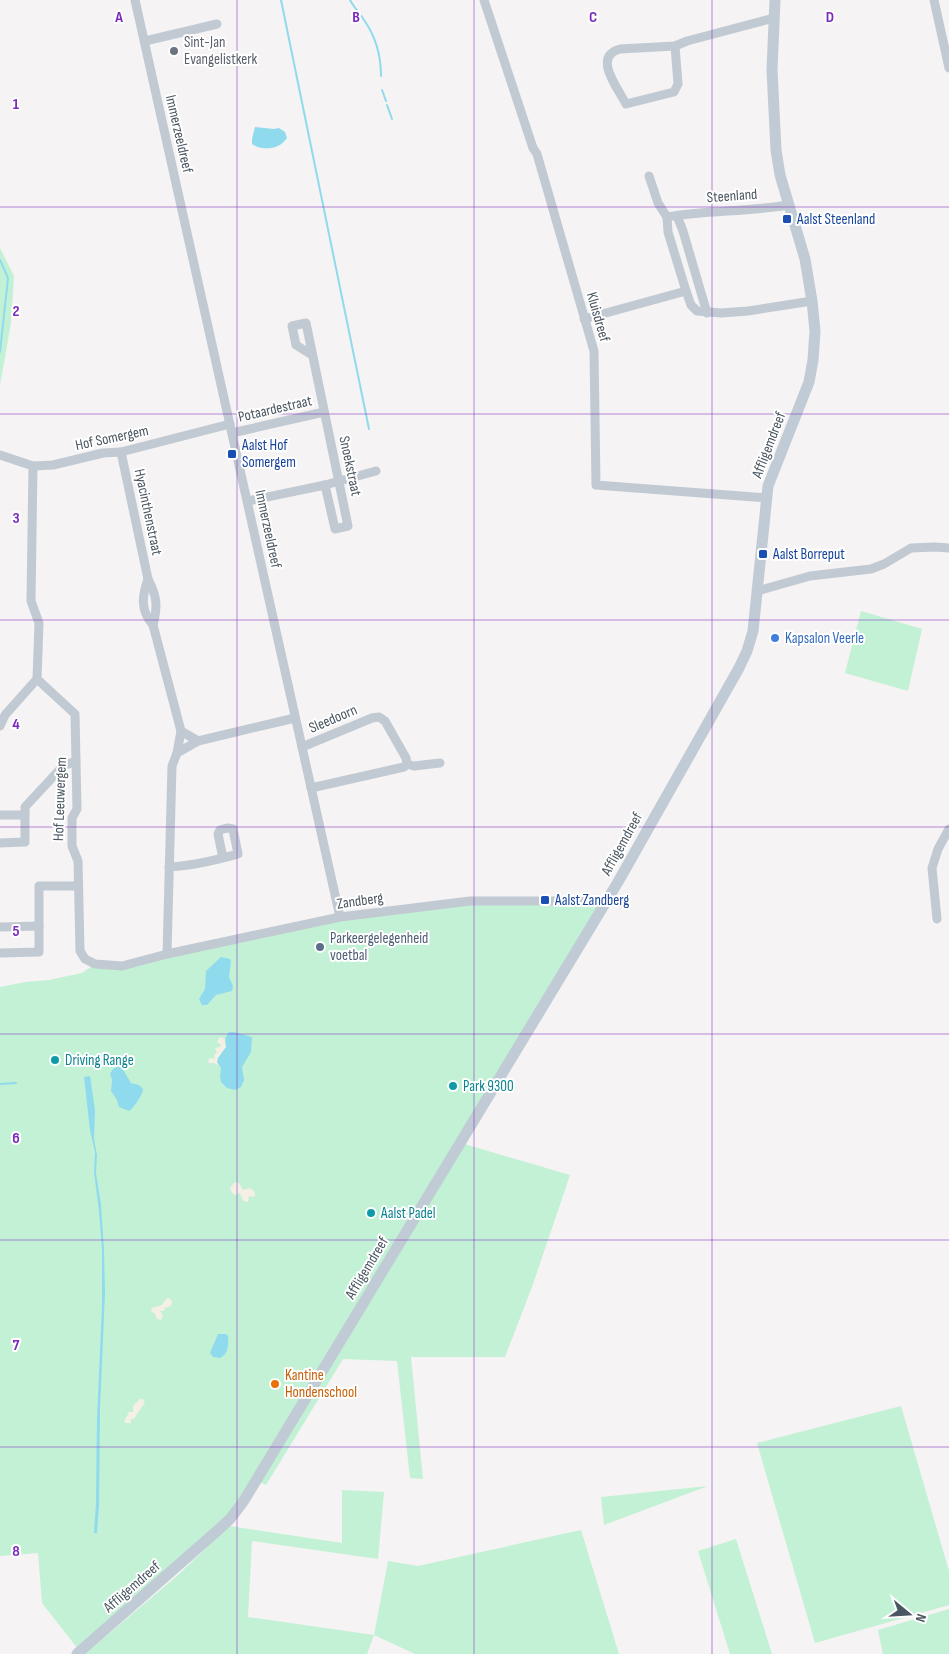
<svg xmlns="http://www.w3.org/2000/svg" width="949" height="1654" font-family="'Sofia Sans Condensed',sans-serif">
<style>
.green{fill:#c3f1d5}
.sand{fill:#f5f0e5}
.water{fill:#90daee}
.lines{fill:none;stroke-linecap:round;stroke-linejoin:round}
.stream{stroke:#90daee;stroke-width:2}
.street{stroke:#c1cad2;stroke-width:9}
.secondary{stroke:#c1cbd6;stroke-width:11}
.grid{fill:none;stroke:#7b2cbf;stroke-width:1;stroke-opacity:0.55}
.worship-dot{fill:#6b7280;stroke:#fff;stroke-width:2}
.transit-dot{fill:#1a4fb4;stroke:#fff;stroke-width:2}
.shop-dot{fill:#3f7fe0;stroke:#fff;stroke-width:2}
.service-dot{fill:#5c6f8a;stroke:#fff;stroke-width:2}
.culture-dot{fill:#0f9aa8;stroke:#fff;stroke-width:2}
.food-dot{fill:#e8710a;stroke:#fff;stroke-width:2}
.labels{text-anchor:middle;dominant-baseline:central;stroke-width:4;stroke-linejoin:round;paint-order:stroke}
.worship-label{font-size:15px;fill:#5b616d;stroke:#fff;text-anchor:start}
.street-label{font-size:15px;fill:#4a5661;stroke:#fff}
.transit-label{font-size:15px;fill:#164399;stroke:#fff;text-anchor:start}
.shop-label{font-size:15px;fill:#366cbe;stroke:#fff;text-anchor:start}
.service-label{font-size:15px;fill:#4e5e75;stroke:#fff;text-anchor:start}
.culture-label{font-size:15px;fill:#0d838f;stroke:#fff;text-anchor:start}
.food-label{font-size:15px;fill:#c56008;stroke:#fff;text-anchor:start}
.grid-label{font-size:16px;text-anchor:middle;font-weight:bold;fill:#7b2cbf;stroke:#fff;stroke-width:4;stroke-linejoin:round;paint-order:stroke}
</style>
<rect width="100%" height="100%" fill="#f5f3f3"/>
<g class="green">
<path d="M 0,248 L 14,276 L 11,323 L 0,385 Z"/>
<path d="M 861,611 L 922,629 L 908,691 L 845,673 Z"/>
<path d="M 470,901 L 607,901 L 461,1143 L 570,1175 L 532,1287 L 505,1357 L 411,1357 L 423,1479 L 410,1478 L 397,1361 L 343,1359 L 266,1485 L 259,1482 L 217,1531 L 78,1649 L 42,1603 L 38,1553 L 0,1556 L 0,987 L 25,982 L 49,980 L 82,973 L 95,964 L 122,966 L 340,917 Z"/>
<path d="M 901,1406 L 949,1571 L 949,1605 L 815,1643 L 757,1443 Z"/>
<path d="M 708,1486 L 604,1525 L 601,1497 Z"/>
<path d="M 342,1490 L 384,1492 L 378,1559 L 252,1541 L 248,1617 L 374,1635 L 388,1561 L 418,1566 L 581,1530 L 619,1654 L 415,1654 L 374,1635 L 367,1654 L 85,1654 L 177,1576 L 229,1526 L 342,1543 Z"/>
<path d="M 736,1539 L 772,1654 L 730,1654 L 698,1551 Z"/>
<path d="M 949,1609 L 949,1654 L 883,1654 L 878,1630 Z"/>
</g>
<g class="sand">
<path d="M 220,1037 L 225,1039 L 226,1047 L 217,1062 L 219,1065 L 218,1065 L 213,1063 L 209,1063 L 208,1061 L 210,1058 L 215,1059 L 214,1055 L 217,1053 L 215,1048 L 220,1047 L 221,1045 L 217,1042 Z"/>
<path d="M 235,1182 L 239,1183 L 243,1190 L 250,1188 L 254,1191 L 255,1195 L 254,1197 L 249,1196 L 248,1202 L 243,1201 L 240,1193 L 235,1195 L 233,1194 L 230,1188 Z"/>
<path d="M 169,1298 L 172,1301 L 171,1306 L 165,1308 L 164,1311 L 160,1311 L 163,1316 L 161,1320 L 157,1319 L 155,1314 L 151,1311 L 152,1308 L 162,1305 L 166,1299 Z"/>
<path d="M 140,1399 L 143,1399 L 145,1403 C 143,1405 135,1416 135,1418 L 131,1419 L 131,1423 L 126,1423 L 124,1422 L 129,1412 L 133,1412 L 133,1406 Z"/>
</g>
<g class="water">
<path d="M 255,127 L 274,129 L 279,128 L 285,132 L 287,138 C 279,150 263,151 252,144 L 252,139 Z"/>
<path d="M 221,957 L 230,959 L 231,961 L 229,977 L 233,986 L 232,991 L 216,995 L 207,1005 L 202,1005 L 199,999 L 205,989 L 206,971 Z"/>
<path d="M 229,1032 L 234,1032 L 252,1037 L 251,1052 L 242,1067 L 244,1080 L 241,1087 L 235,1090 L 227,1088 L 221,1082 L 220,1077 L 221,1068 L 217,1062 L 218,1058 L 226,1047 L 225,1039 Z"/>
<path d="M 118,1066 L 122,1068 L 131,1083 L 139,1085 L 143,1089 C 143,1094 134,1108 129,1111 L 119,1107 L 117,1100 L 111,1091 L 112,1080 L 110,1074 L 113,1069 Z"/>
<path d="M 90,1076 L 95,1110 L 94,1139 L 97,1155 L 96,1173 L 101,1205 L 104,1250 L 105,1293 L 100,1408 L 99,1505 L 97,1533 L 94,1533 L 96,1503 L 97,1418 L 102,1306 L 102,1249 L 99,1211 L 94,1172 L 95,1152 L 90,1130 L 84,1077 Z"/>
<path d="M 218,1334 L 226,1334 L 228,1336 C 229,1345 228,1354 220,1358 L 213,1357 L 210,1353 Z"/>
</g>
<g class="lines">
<g class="stream">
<path d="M 281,0 L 369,429"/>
<path d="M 350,0 C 354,7 359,13 364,20 C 376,37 381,56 381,76"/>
<path d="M 382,90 L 386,101"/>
<path d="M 387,105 L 392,119"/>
<path d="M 0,260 L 8,278 L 0,352"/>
<path d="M 0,1084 L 16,1083"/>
</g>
<g class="street">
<path d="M 135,0 L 340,917"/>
<path d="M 484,0 L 533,148 L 537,154 L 594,351 L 596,485 L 767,498"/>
<path d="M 934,0 L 949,68"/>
<path d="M 145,41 L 217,24"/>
<path d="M 675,46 L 678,84 L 674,92 L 626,104 C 618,88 592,57 620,49 L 675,46 L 687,41 L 774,18"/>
<path d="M 649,176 L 658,203 L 667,217 C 707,210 748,212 788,205"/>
<path d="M 677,216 L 683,231 L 707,313"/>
<path d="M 667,217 L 668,232 L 686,291 L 691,305 L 697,311 L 721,313 L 748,311 L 812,301"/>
<path d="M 584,319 L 686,291"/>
<path d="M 312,355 L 296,345 L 292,326 L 306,323 L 348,526 L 335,529 L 325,485"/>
<path d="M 232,433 L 324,412"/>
<path d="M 121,452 L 148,579 C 157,596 158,606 153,625"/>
<path d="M 0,455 L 33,466 L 53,465 L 103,453 L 121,452 L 230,424"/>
<path d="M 33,466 L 31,601 L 39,623 L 37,679 L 75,714 L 77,809 L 72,818 L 72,846 L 78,861 L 80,951 L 85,959 L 95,964 L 122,966 L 167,954 L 340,917 L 470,901 L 607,901"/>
<path d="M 248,501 L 325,485 L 376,471"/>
<path d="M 148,579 C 142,596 140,610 153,625 L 181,731 L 177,753 L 172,766 L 167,954"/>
<path d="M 757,591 L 810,576 L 871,569 L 884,564 L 911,548 L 935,547 L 949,548"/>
<path d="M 0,726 L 5,715 L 37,679"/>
<path d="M 181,731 L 198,741"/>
<path d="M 302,747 L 372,718 L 379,717 L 385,721 L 406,758 L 407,764 L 404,767 L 311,788"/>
<path d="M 177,753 L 198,741 L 295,718"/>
<path d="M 407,764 L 414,766 L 440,763"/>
<path d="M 0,815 L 25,815"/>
<path d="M 0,843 L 25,842 L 25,807 L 63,766 L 76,761"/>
<path d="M 169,867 C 193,866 215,860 238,854 L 233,829 L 227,828 L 220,830 L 218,834 L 223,858"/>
<path d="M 937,919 L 932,868 L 938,849 L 949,829"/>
<path d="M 0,927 L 39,926"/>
<path d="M 0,953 L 39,952 L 39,886 L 78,886"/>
</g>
<path class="secondary" d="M 77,1654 L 217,1531 L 230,1519 L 243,1502 L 618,882 L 739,668 L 747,651 L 753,631 L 768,486 L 809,382 L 813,360 L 815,331 L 812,301 L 805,259 L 780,175 L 776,150 L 772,70 L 775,0"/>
</g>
<path class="grid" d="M 237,0 L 237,1654M 474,0 L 474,1654M 712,0 L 712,1654M 0,207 L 949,207M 0,414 L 949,414M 0,620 L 949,620M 0,827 L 949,827M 0,1034 L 949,1034M 0,1240 L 949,1240M 0,1447 L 949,1447"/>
<circle class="worship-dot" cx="174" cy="51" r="5"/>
<g class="transit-dot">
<rect x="782" y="214" width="10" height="10" rx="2.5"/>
<rect x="227" y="449" width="10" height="10" rx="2.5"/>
<rect x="758" y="549" width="10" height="10" rx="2.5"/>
<rect x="540" y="895" width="10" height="10" rx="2.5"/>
</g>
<circle class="shop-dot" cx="775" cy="638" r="5"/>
<circle class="service-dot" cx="320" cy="947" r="5"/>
<g class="culture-dot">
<circle cx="55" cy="1060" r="5"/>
<circle cx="453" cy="1086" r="5"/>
<circle cx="371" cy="1213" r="5"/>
</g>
<circle class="food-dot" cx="275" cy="1384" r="5"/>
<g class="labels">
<g class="worship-label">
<text x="184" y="42">Sint-Jan<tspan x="184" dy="17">Evangelistkerk</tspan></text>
</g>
<g class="street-label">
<text transform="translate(179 134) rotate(77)">Immerzeeldreef</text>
<text transform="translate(732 196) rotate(-4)">Steenland</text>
<text transform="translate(598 317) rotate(74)">Kluisdreef</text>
<text transform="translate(275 409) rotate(-13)">Potaardestraat</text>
<text transform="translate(112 438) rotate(-12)">Hof Somergem</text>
<text transform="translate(769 445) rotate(-69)">Affligemdreef</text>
<text transform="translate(350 466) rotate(78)">Snoekstraat</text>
<text transform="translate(148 512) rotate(78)">Hyacinthenstraat</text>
<text transform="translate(268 529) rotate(78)">Immerzeeldreef</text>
<text transform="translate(333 719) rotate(-23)">Sleedoorn</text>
<text transform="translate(60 799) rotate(-88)">Hof Leeuwergem</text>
<text transform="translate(622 844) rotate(-61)">Affligemdreef</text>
<text transform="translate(360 901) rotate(-8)">Zandberg</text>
<text transform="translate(367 1268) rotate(-59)">Affligemdreef</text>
<text transform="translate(132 1587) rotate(-41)">Affligemdreef</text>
</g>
<g class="transit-label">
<text x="797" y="219">Aalst Steenland</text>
<text x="242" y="445">Aalst Hof<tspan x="242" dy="17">Somergem</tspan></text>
<text x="773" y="554">Aalst Borreput</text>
<text x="555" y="900">Aalst Zandberg</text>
</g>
<g class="shop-label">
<text x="785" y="638">Kapsalon Veerle</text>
</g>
<g class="service-label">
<text x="330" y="938">Parkeergelegenheid<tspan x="330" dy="17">voetbal</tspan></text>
</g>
<g class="culture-label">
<text x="65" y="1060">Driving Range</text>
<text x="463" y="1086">Park 9300</text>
<text x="381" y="1213">Aalst Padel</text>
</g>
<g class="food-label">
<text x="285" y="1375">Kantine<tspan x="285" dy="17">Hondenschool</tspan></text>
</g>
</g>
<g class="grid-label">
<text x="119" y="22">A</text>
<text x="356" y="22">B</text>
<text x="593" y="22">C</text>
<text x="830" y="22">D</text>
<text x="16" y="109">1</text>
<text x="16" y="316">2</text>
<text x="16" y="523">3</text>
<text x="16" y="729">4</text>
<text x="16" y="936">5</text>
<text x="16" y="1143">6</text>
<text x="16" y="1350">7</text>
<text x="16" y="1556">8</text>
</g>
<g transform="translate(909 1614) rotate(108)" stroke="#ffffff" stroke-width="4" paint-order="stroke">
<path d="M0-4L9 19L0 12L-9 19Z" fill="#4a5661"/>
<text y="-8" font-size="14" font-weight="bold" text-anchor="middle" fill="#4a5661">N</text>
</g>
</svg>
